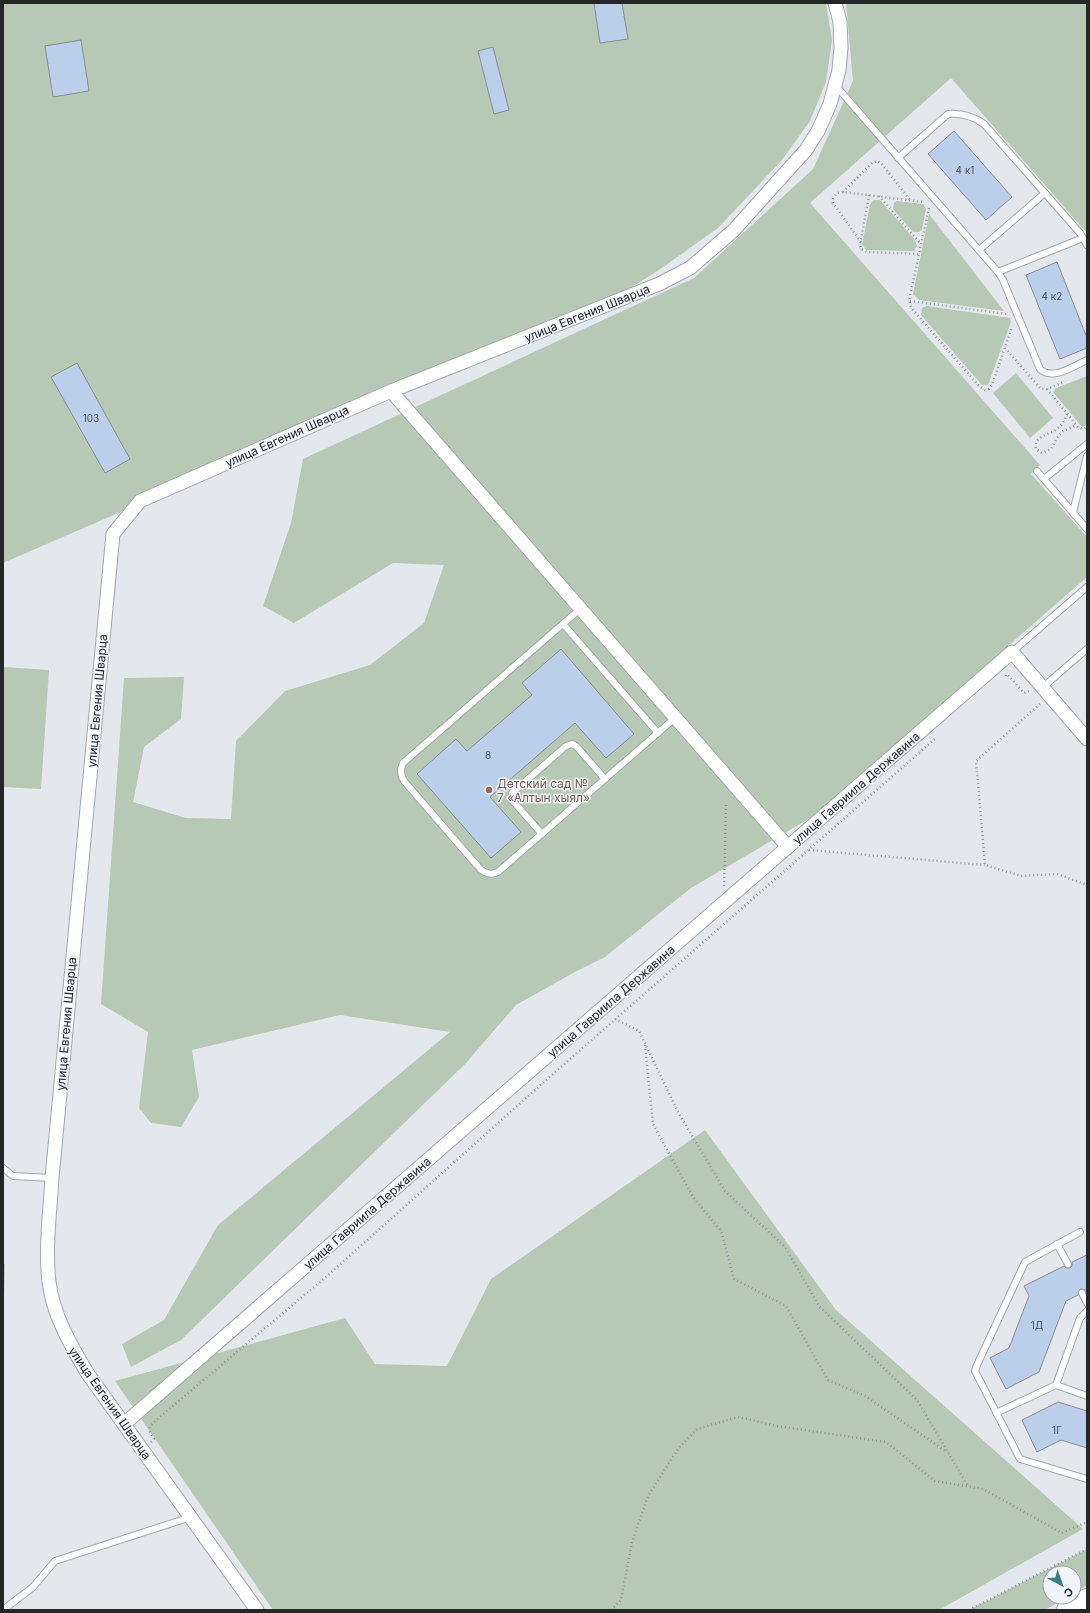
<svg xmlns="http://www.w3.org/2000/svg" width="1090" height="1613" font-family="Inter,sans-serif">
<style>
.green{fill:#b5c9b4}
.building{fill:#bbcfeb;stroke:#8a8d92}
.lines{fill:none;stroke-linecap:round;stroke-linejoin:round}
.service-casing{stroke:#a3a6ab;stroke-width:8}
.minor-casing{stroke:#a3a6ab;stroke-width:15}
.primary-casing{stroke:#a3a6ab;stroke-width:22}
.path{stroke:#919598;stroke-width:2.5;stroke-dasharray:1 3;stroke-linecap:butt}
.service{stroke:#fff;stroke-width:6}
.minor{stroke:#fff;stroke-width:13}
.primary{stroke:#fff;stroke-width:20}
.education-dot{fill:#8d6e63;stroke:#f1f5fb;stroke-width:1.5}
.labels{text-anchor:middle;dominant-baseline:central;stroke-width:3;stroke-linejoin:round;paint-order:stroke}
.number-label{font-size:10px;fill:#4a5059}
.street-label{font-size:12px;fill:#242628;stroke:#f1f5fb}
.education-label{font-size:12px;fill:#785e54;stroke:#f1f5fb;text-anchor:start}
</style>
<rect width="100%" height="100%" fill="#e4e8ed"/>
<g class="green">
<path d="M 3,3 L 826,3 L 832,40 L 826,82 L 810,121 L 782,160 L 718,228 L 659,270 L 614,298 L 3,563 Z"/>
<path d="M 846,3 L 1087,3 L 1087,233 L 951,78 L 810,203 L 1040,465 L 1031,474 L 1087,537 L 1087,577 L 984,667 L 846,797 L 691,888 L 605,957 L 573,973 L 516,1005 L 466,1063 L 181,1340 L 131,1367 L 122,1344 L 164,1320 L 218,1225 L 450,1032 L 340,1015 L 192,1050 L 199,1097 L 181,1127 L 151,1123 L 139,1108 L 148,1032 L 101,1004 L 124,678 L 184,677 L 181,719 L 144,747 L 133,802 L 186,818 L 231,819 L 236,741 L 285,691 L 370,665 L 424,623 L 444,565 L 393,563 L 294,623 L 263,606 L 291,523 L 303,459 L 694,278 L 813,169 L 853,81 Z"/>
<path d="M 873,200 L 880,200 L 915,240 L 917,246 L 914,251 L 866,250 L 862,244 L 870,205 Z"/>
<path d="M 897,201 L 923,204 L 926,209 L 922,230 L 919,232 L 913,232 L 893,209 L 894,203 Z"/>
<path d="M 929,214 L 1004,311 L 919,300 L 913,294 Z"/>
<path d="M 927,306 L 1010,318 L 1011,322 L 988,385 L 982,385 L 921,315 L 922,308 Z"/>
<path d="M 1016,373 L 1053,418 L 1030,438 L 993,393 Z"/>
<path d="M 1087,376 L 1087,422 L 1085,426 L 1082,427 L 1053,392 L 1056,388 Z"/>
<path d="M 3,667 L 49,670 L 41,789 L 3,787 Z"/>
<path d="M 705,1130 L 836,1310 L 1083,1529 L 939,1610 L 273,1610 L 115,1381 L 345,1318 L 375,1364 L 447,1366 L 491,1279 Z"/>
<path d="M 3,1264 L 5,1264 L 3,1330 Z"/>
<path d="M 1087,1549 L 1087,1585 L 1074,1594 L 1074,1573 L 1050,1573 L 1050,1597 L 1069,1597 L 1044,1610 L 969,1610 Z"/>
</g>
<g class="building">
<path d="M 594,3 L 622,3 L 628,39 L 600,43 Z"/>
<path d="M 81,40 L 89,91 L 53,97 L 45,46 Z"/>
<path d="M 493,47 L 509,110 L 494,114 L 478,51 Z"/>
<path d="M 954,131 L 1012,197 L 986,220 L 928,154 Z"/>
<path d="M 1057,262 L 1087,338 L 1087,348 L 1060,359 L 1026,275 Z"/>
<path d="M 77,363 L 130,459 L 105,473 L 51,377 Z"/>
<path d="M 561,649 L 634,734 L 606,758 L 575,723 L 490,797 L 521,832 L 491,858 L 417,774 L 456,739 L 467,751 L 532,695 L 522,683 Z"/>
<path d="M 1087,1255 L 1087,1290 L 1080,1289 L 1078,1295 L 1066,1301 L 1039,1372 L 1006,1389 L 990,1358 L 1009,1348 L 1029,1296 L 1024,1286 L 1064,1266 L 1066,1268 L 1070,1268 L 1072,1266 L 1072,1262 Z"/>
<path d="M 1058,1402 L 1087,1411 L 1087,1448 L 1061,1440 L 1037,1452 L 1022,1420 Z"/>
</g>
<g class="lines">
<defs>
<g id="service">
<path d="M 836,86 L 998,272 L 1003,280 L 1040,369 C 1052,381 1074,366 1087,360"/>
<path d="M 898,158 L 948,114 C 962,113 973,116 984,124 L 1080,233 L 1087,245"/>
<path d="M 979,250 L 1045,193"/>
<path d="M 998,272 L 1083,238"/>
<path d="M 1037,471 L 1087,529"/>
<path d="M 1044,479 L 1087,444"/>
<path d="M 1073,512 L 1087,456"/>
<path d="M 580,609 L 403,763 C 400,770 400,774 404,781 L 481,870 C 488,874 491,875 498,872 L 675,718"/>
<path d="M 563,624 L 658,733"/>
<path d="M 1012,652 L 1087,587"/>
<path d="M 1043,687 L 1087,649"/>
<path d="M 542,834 L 513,801 L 512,798 L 512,793 L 566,746 L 572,744 L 576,746 L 605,779"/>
<path d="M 3,1168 L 13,1176 L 52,1178"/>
<path d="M 1080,1232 L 1025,1262 L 977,1365 L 975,1371 L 1020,1459 L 1087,1479"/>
<path d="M 1057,1244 L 1068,1264"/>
<path d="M 1082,1293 L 1087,1303"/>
<path d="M 1056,1385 L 1080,1318 L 1087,1311"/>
<path d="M 996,1413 L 1056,1385 L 1087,1396"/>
<path d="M 3,1610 L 33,1587 L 55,1561 L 191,1517"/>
</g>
<g id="minor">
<path d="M 391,391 L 788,847"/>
<path d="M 124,1424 L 1012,652 L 1087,739"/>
<path d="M 257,1610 L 88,1374 C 71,1346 53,1315 49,1282 C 45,1248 50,1212 52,1178 L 113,534 L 140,501 L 391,391 L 659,284 L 690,268 L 733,231 L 806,150 L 818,131 L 830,104 L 839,70 L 841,47 L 840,22 L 835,3"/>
</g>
<path id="primary" d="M 1067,1610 L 1087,1599"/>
</defs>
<use href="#service" class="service-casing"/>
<use href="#minor" class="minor-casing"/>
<use href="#primary" class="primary-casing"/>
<g class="path">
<path d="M 843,192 L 872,163 L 877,161 L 881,163 L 910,200"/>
<path d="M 869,195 L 860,245 L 861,249 L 867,252 L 919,254"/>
<path d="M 879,196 L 921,244"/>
<path d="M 929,208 L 910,296 L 910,305 L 913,310 L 978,385 L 985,390 L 989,389 L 992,385 L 1012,327"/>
<path d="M 861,242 L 833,203 L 833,199 L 837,193 L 843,192 L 924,202"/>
<path d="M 910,301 L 1007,314"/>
<path d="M 1005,348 L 1041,389 L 1047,389 L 1064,382"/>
<path d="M 1047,389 L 1078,427 L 1083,429 L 1087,427"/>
<path d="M 1067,414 C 1065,420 1062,425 1057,429 C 1049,435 1033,436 1036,449 L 1042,453 L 1051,449 L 1057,438 L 1063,431 L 1077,425"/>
<path d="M 1006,676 L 1007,674 L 1024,693 L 1029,691"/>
<path d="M 1040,704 L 976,761 L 985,865 L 1021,876 L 1057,874 L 1087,885"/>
<path d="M 809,850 L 985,865"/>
<path d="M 724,886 L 726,805"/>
<path d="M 615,1019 L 639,1031 L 678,1112 L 725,1191 L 785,1247 L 819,1306 L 917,1400 L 968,1486"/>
<path d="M 645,1045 L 653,1124 L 693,1197 L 721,1231 L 734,1279 L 786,1306 L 828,1380 L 865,1396 L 947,1452"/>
<path d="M 151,1442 L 154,1439 L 150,1432 L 150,1427 L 155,1421 L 327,1276 L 545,1081 L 936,738"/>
<path d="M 611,1610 L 621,1600 L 632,1542 L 648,1496 L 678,1449 L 697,1429 L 738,1417 L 777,1426 L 886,1442 L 935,1481 L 983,1489 L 1062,1533 L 1087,1522"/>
<path d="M 969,1610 L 1087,1549"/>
</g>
<use href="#service" class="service"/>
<use href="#minor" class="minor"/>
<use href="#primary" class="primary"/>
</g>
<circle class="education-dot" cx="489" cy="790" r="4"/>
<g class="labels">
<g class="number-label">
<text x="965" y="170">4 к1</text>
<text x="1052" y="296">4 к2</text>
<text x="91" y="418">103</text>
<text x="488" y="755">8</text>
<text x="1037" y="1325">1Д</text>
<text x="1057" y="1430">1Г</text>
</g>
<g class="street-label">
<text transform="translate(587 313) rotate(-22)">улица Евгения Шварца</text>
<text transform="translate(287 436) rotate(-24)">улица Евгения Шварца</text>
<text transform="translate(97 701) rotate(-85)">улица Евгения Шварца</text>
<text transform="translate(856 788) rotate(-41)">улица Гавриила Державина</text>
<text transform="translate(611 1001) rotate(-41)">улица Гавриила Державина</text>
<text transform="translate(66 1024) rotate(-85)">улица Евгения Шварца</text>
<text transform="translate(367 1213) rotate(-41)">улица Гавриила Державина</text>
<text transform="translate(110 1403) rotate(55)">улица Евгения Шварца</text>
</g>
<g class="education-label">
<text x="497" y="783">Детский сад №<tspan x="497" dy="14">7 «Алтын хыял»</tspan></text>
</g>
</g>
<rect width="1090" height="1613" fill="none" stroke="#242628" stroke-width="8"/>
<g transform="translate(1062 1585) rotate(139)"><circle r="19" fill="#f1f5fb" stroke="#9fa2a7"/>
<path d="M0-3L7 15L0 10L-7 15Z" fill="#377f7a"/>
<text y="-6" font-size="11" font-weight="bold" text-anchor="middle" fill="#242628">С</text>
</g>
</svg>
